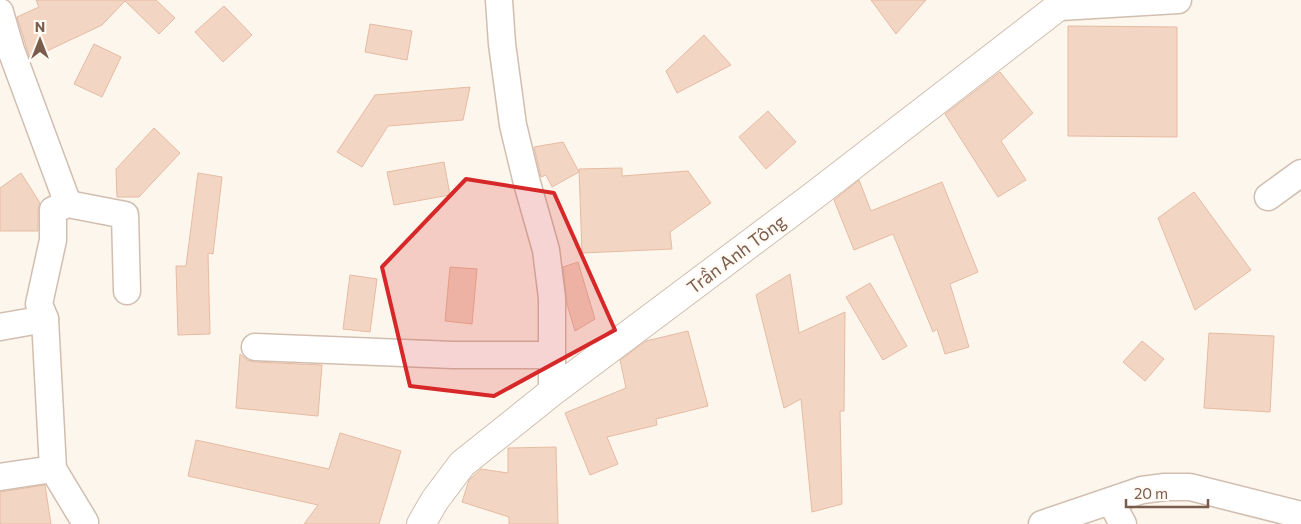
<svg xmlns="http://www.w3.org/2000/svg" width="1301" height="524" font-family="Commissioner,sans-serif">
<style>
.building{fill:#f3d5c3;stroke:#e6bba3}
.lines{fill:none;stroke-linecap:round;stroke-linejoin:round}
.minor-casing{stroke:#d1beb0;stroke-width:29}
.tertiary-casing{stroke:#d1beb0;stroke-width:30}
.minor{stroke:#fff;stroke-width:26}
.tertiary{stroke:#fff;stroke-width:28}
.marked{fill:#d62828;fill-opacity:0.2;stroke:#d62828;stroke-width:4;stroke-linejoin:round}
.labels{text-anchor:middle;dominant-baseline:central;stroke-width:4.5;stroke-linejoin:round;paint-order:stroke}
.street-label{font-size:18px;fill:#7a5c4d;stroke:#fffaf3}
</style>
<rect width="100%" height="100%" fill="#fdf6ec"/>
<g class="building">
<path d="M 36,0 L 156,0 L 175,18 L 159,34 L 125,1 L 102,25 L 30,59 L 17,17 L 39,7 Z"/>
<path d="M 871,0 L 926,0 L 896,34 Z"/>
<path d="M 224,6 L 252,35 L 223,62 L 195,32 Z"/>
<path d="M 370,24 L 412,31 L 407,60 L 365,52 Z"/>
<path d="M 1068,26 L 1177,27 L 1177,137 L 1068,136 Z"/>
<path d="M 704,35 L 731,65 L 677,93 L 666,71 Z"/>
<path d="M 94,44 L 121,57 L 102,97 L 74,84 Z"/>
<path d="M 1000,72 L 1033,113 L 1001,141 L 1026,180 L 998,197 L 945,114 Z"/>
<path d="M 470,87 L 463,120 L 388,126 L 362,167 L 337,152 L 375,95 Z"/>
<path d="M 768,111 L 796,142 L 766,169 L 739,137 Z"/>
<path d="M 154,128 L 180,153 L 139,197 L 117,197 L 116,169 Z"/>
<path d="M 563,142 L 579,172 L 552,187 L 546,175 L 541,177 L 534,147 Z"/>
<path d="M 444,162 L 450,195 L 394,205 L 387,172 Z"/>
<path d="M 622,168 L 622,176 L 688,171 L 711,203 L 670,232 L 672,249 L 582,253 L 579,169 Z"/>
<path d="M 21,173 L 40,203 L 38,210 L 38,231 L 0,231 L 0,188 Z"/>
<path d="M 198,173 L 222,177 L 213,254 L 208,253 L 210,334 L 178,335 L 176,266 L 186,266 Z"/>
<path d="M 859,180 L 871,211 L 942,182 L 978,272 L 950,284 L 969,347 L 945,354 L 937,329 L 933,332 L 893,234 L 854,250 L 834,200 Z"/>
<path d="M 1194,192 L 1251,270 L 1195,310 L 1158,218 Z"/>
<path d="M 578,262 L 595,319 L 575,331 L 567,304 L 563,267 Z"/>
<path d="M 450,267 L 477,269 L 472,324 L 445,321 Z"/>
<path d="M 790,274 L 799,333 L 845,312 L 844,411 L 840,411 L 842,504 L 812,512 L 801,399 L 784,408 L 756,295 Z"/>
<path d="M 350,275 L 377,279 L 370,332 L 343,329 Z"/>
<path d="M 870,283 L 907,346 L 883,360 L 846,297 Z"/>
<path d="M 688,331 L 708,406 L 656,419 L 657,425 L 607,437 L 618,464 L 590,475 L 565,413 L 626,388 L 620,360 L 646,341 Z"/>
<path d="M 1209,333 L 1274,336 L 1270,412 L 1204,408 Z"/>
<path d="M 1142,341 L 1164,359 L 1145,381 L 1123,362 Z"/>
<path d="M 240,354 L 247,360 L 254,362 L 322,365 L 318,416 L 236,408 Z"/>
<path d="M 340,433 L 401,451 L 379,524 L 304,524 L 318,505 L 188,476 L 196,440 L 329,469 Z"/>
<path d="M 556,447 L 558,524 L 509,524 L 509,517 L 462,502 L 469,480 L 481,469 L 508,473 L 508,448 Z"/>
<path d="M 45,485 L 51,524 L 0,524 L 0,492 Z"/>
</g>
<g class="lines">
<defs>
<g id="minor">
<path d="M 499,0 L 502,44 L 513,125 L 527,183 L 546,250 L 552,298 L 552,392"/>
<path d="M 1060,7 L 1178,0"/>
<path d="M 0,12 L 11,50 L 68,204"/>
<path d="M 1268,197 L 1301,173"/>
<path d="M 0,327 L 45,319"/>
<path d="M 255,347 L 453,355 L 552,355"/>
<path d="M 0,477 L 53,469"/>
<path d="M 1111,502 L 1123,524"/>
<path d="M 84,524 L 85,522 L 53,469 L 45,319 L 39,304 L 53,240 L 53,210 L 68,204 L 125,215 L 127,291"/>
<path d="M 1042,524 L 1142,490 L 1165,487 L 1190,487 L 1301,515"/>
</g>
<path id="tertiary" d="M 421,524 L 435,500 L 462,464 L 552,392 L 812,197 L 1067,0"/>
</defs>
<use href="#minor" class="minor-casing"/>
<use href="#tertiary" class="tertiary-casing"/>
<use href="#minor" class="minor"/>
<use href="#tertiary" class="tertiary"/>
</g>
<path class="marked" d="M 466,179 L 554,193 L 615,330 L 494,396 L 410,386 L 382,267 Z"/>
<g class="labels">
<g class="street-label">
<text transform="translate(736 254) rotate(-37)">Trần Anh Tông</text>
</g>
</g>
<g transform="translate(40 40)" stroke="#fffaf3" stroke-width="4" paint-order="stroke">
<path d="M0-4L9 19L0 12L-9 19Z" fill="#7a5c4d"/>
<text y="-8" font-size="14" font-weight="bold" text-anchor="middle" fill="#7a5c4d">N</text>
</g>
<path d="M1126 499v8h82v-8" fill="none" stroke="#7a5c4d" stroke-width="2.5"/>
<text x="1134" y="499" font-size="15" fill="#7a5c4d" stroke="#fffaf3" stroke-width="4" paint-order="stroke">20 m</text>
</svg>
